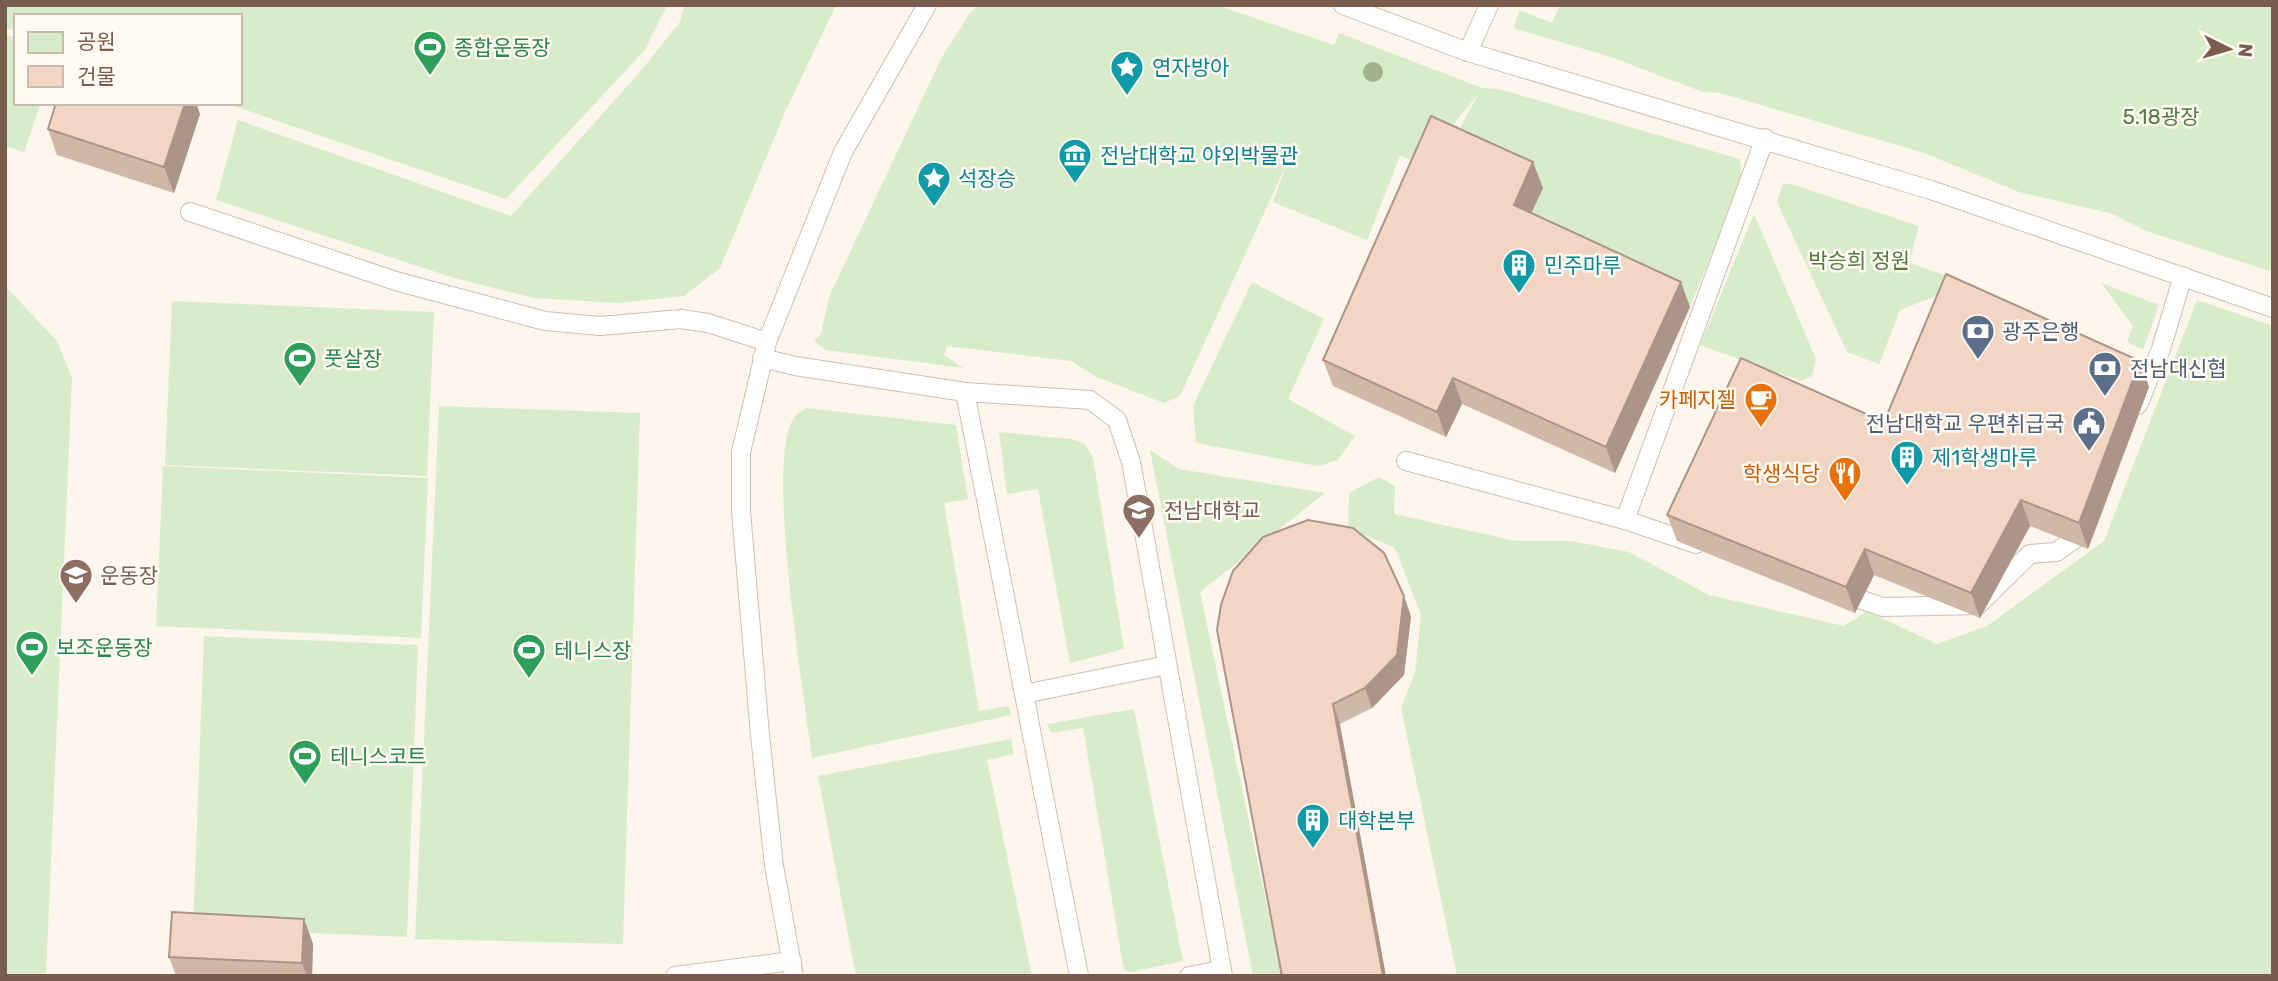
<svg xmlns="http://www.w3.org/2000/svg" width="2278" height="981" font-family="Rubik,'Noto Sans KR',sans-serif">
<style>
.green{fill:#d8ecc9}
.lines{fill:none;stroke-linecap:round;stroke-linejoin:round}
.service-casing{stroke:#d1beb0;stroke-width:20}
.service{stroke:#fff;stroke-width:18}
.tree{fill:#a0b28e}
.wall{fill:#d1b7a8}
.shaded-wall{fill:#aa9588}
.building{fill:#f3d5c3;stroke:#aa9588;stroke-width:2}
.labels{text-anchor:middle;dominant-baseline:central;stroke-width:5;stroke-linejoin:round;paint-order:stroke}
.leisure-label{font-size:21px;fill:#27864d;stroke:#fffaf3;text-anchor:start}
.culture-label{font-size:21px;fill:#0d838f;stroke:#fffaf3;text-anchor:start}
.park-label{font-size:21px;fill:#537a41;stroke:#fffaf3}
.service-label{font-size:21px;fill:#4e5e75;stroke:#fffaf3;text-anchor:start}
.food-label{font-size:21px;fill:#c56008;stroke:#fffaf3;text-anchor:end}
.education-label{font-size:21px;fill:#785e54;stroke:#fffaf3;text-anchor:start}
</style>
<rect width="100%" height="100%" fill="#fdf6ec"/>
<g class="green">
<path d="M 5,5 L 667,5 L 644,51 L 506,199 L 225,103 L 240,103 L 240,16 L 16,16 L 16,31 L 5,28 Z"/>
<path d="M 684,5 L 836,5 L 785,112 L 720,268 L 684,296 L 618,303 L 534,298 L 451,277 L 216,200 L 238,120 L 511,216 L 639,73 L 680,22 Z"/>
<path d="M 979,5 L 1216,5 L 1334,45 L 1339,33 L 1482,88 L 1499,89 L 1740,159 L 1742,180 L 1690,307 L 1523,231 L 1450,146 L 1479,93 L 1440,141 L 1430,167 L 1400,156 L 1367,240 L 1273,202 L 1287,163 L 1180,396 L 1164,403 L 1097,377 L 1071,361 L 947,346 L 944,355 L 963,368 L 826,350 L 814,341 L 821,334 L 829,297 L 942,57 L 970,13 Z"/>
<path d="M 1560,5 L 2273,5 L 2273,272 L 2146,231 L 2113,214 L 2019,192 L 1924,153 L 1720,93 L 1703,92 L 1611,57 L 1513,28 L 1520,10 L 1552,23 Z"/>
<path d="M 5,34 L 16,38 L 16,103 L 41,103 L 24,152 L 5,146 Z"/>
<path d="M 1783,184 L 1791,184 L 1919,226 L 1909,263 L 1969,283 L 1900,310 L 1879,364 L 1847,352 L 1777,202 Z"/>
<path d="M 1754,214 L 1816,359 L 1812,376 L 1801,381 L 1700,345 Z"/>
<path d="M 1252,282 L 1324,319 L 1288,399 L 1355,436 L 1338,460 L 1318,466 L 1196,443 L 1193,406 Z"/>
<path d="M 2101,283 L 2159,305 L 2143,350 L 2127,342 L 2133,326 Z"/>
<path d="M 5,286 L 57,341 L 72,378 L 46,976 L 5,976 Z"/>
<path d="M 2197,300 L 2273,326 L 2273,976 L 1457,976 L 1401,708 L 1415,673 L 1421,615 L 1395,548 L 1348,528 L 1349,493 L 1379,477 L 1395,486 L 1394,514 L 1516,541 L 1571,541 L 1629,552 L 1709,595 L 1844,626 L 1867,611 L 1937,644 L 1987,626 L 2104,541 Z"/>
<path d="M 172,301 L 434,312 L 427,476 L 165,465 Z"/>
<path d="M 439,406 L 640,413 L 623,944 L 415,939 Z"/>
<path d="M 806,408 L 956,425 L 968,499 L 944,503 L 979,711 L 1009,706 L 1011,715 L 812,758 C 805,698 764,460 794,418 C 796,414 803,411 806,408 Z"/>
<path d="M 999,432 L 1072,439 L 1085,444 L 1093,458 L 1124,649 L 1070,663 L 1038,489 L 1007,494 Z"/>
<path d="M 1150,450 L 1179,469 L 1325,493 L 1200,592 L 1282,976 L 1253,976 Z"/>
<path d="M 163,466 L 428,478 L 421,638 L 156,626 Z"/>
<path d="M 204,636 L 418,645 L 407,937 L 193,928 Z"/>
<path d="M 1134,709 L 1183,961 L 1131,972 L 1125,971 L 1123,965 L 1083,728 L 1051,733 L 1047,724 Z"/>
<path d="M 1011,739 L 1014,754 L 987,760 L 1032,976 L 856,976 L 818,776 Z"/>
</g>
<g class="lines">
<defs>
<g id="service">
<path d="M 1343,5 L 1468,52 L 1931,190 L 2273,308"/>
<path d="M 1468,52 L 1489,5"/>
<path d="M 190,212 L 399,282 L 545,321 L 600,326 L 681,319 L 708,323 L 767,342"/>
<path d="M 762,358 L 795,366 L 965,392 L 1090,400 L 1117,420 L 1131,462 L 1144,533 L 1223,976"/>
<path d="M 965,392 L 1079,976"/>
<path d="M 2138,405 L 2161,349 L 2183,276"/>
<path d="M 1406,461 L 1625,520 L 1696,544"/>
<path d="M 1625,520 L 1765,138"/>
<path d="M 1838,592 L 1883,607 L 1978,605 L 2030,554 L 2056,552 L 2082,534 L 2085,527"/>
<path d="M 1024,694 L 1167,665"/>
<path d="M 675,976 L 792,961"/>
<path d="M 794,976 L 774,866 L 760,735 L 741,511 L 741,452 L 767,342 L 843,152 L 927,5"/>
<path d="M 1189,976 L 1222,970"/>
</g>
</defs>
<use href="#service" class="service-casing"/>
<use href="#service" class="service"/>
</g>
<circle class="tree" cx="1373" cy="72" r="10"/>
<g class="wall">
<path d="M 200,114 L 174,193 L 57,155 L 48,129 Z"/>
<path d="M 1543,188 L 1531,213 L 1690,307 L 1615,473 L 1462,404 L 1446,437 L 1333,386 L 1323,360 Z"/>
<path d="M 2140,361 L 2149,387 L 2088,549 L 2030,526 L 1980,618 L 1874,575 L 1855,613 L 1677,541 L 1667,515 L 1884,422 Z"/>
<path d="M 1411,616 L 1404,675 L 1372,708 L 1340,724 L 1217,630 Z"/>
<path d="M 304,919 L 313,944 L 312,976 L 176,976 L 169,957 Z"/>
</g>
<g class="shaded-wall">
<path d="M 185,103 L 196,103 L 200,114 L 174,193 L 164,167 Z"/>
<path d="M 1533,162 L 1543,188 L 1523,231 L 1514,205 Z"/>
<path d="M 1681,282 L 1690,307 L 1615,473 L 1606,447 Z"/>
<path d="M 2140,361 L 2149,387 L 2088,549 L 2079,523 Z"/>
<path d="M 1453,378 L 1462,404 L 1446,437 L 1437,412 Z"/>
<path d="M 2021,500 L 2030,526 L 1980,618 L 1971,593 Z"/>
<path d="M 1865,549 L 1874,575 L 1855,613 L 1846,587 Z"/>
<path d="M 1404,596 L 1411,616 L 1404,675 L 1372,708 L 1365,688 Z"/>
<path d="M 1333,704 L 1340,724 L 1386,976 L 1383,976 Z"/>
<path d="M 304,919 L 313,944 L 312,976 L 307,976 L 302,963 Z"/>
</g>
<g class="building">
<path d="M 56,103 L 185,103 L 164,167 L 48,129 Z"/>
<path d="M 1431,116 L 1533,162 L 1514,205 L 1681,282 L 1606,447 L 1453,378 L 1437,412 L 1323,360 Z"/>
<path d="M 1946,274 L 2140,361 L 2079,523 L 2021,500 L 1971,593 L 1865,549 L 1846,587 L 1667,515 L 1741,358 L 1884,422 Z"/>
<path d="M 1308,520 L 1353,528 L 1384,553 L 1404,596 L 1397,655 L 1365,688 L 1333,704 L 1383,976 L 1282,976 L 1217,630 L 1221,605 L 1233,571 L 1263,537 Z"/>
<path d="M 172,912 L 304,919 L 302,963 L 169,957 Z"/>
</g>
<defs>
<symbol id="stadium-pin" viewBox="-11 -11 22 30"><path d="M0 17L-7.5 6A9.5 9.5 0 1 1 7.5 6Z" fill="#2e9e5b" stroke="#fffaf3"/><path d="M0-5a6.5 5 0 1 0 0 10a6.5 5 0 1 0 0-10ZM-3.5-1.8h7v3.6h-7Z" fill="#fff"/></symbol>
<symbol id="sight-pin" viewBox="-11 -11 22 30"><path d="M0 17L-7.5 6A9.5 9.5 0 1 1 7.5 6Z" fill="#0f9aa8" stroke="#fffaf3"/><path d="M0-6L1.8-2.2L6-1.7L2.9 1.2L3.7 5.4L0 3.3L-3.7 5.4L-2.9 1.2L-6-1.7L-1.8-2.2Z" fill="#fff"/></symbol>
<symbol id="museum-pin" viewBox="-11 -11 22 30"><path d="M0 17L-7.5 6A9.5 9.5 0 1 1 7.5 6Z" fill="#0f9aa8" stroke="#fffaf3"/><path d="M0-6L6-3V-2H-6V-3ZM-5-1h2V3h-2ZM-1-1h2V3h-2ZM3-1h2V3H3ZM-6 4H6V6H-6Z" fill="#fff"/></symbol>
<symbol id="building-pin" viewBox="-11 -11 22 30"><path d="M0 17L-7.5 6A9.5 9.5 0 1 1 7.5 6Z" fill="#0f9aa8" stroke="#fffaf3"/><path d="M-4-6H4V6H1V3H-1V6H-4ZM-2.5-4.3h1.7v1.8h-1.7ZM.8-4.3h1.7v1.8H.8ZM-2.5-1h1.7V.8h-1.7ZM.8-1h1.7V.8H.8Z" fill="#fff"/></symbol>
<symbol id="bank-pin" viewBox="-11 -11 22 30"><path d="M0 17L-7.5 6A9.5 9.5 0 1 1 7.5 6Z" fill="#5c6f8a" stroke="#fffaf3"/><path d="M-6-4H6V4H-6ZM0-2.3a2.3 2.3 0 1 0 0 4.6a2.3 2.3 0 1 0 0-4.6Z" fill="#fff"/></symbol>
<symbol id="cafe-pin" viewBox="-11 -11 22 30"><path d="M0 17L-7.5 6A9.5 9.5 0 1 1 7.5 6Z" fill="#e8710a" stroke="#fffaf3"/><path d="M-5.5-4.5H6V0H3Q3 3.5 0 3.5H-2.5Q-5.5 3.5-5.5 0ZM3-3.2v2h1.7v-2ZM-6 4.5H4V6H-6Z" fill="#fff"/></symbol>
<symbol id="civic-pin" viewBox="-11 -11 22 30"><path d="M0 17L-7.5 6A9.5 9.5 0 1 1 7.5 6Z" fill="#5c6f8a" stroke="#fffaf3"/><path d="M-.6-6.5H3V-4.5H.6V-3L4-1V1h2V6H-6V1h2V-1L-.6-3ZM-1.2 2.5V6h2.4V2.5Z" fill="#fff"/></symbol>
<symbol id="restaurant-pin" viewBox="-11 -11 22 30"><path d="M0 17L-7.5 6A9.5 9.5 0 1 1 7.5 6Z" fill="#e8710a" stroke="#fffaf3"/><path d="M-5-6h1v4h1v-4h1v4h1v-4h1v5L-1.5 .5V6h-2V.5L-5-1ZM5-6V6H3V1.5H1.5Q1.5-4 5-6Z" fill="#fff"/></symbol>
<symbol id="university-pin" viewBox="-11 -11 22 30"><path d="M0 17L-7.5 6A9.5 9.5 0 1 1 7.5 6Z" fill="#8d6e63" stroke="#fffaf3"/><path d="M0-5L7-2L0 1L-7-2ZM-4 1L0 2.5L4 1V4Q0 6-4 4Z" fill="#fff"/></symbol>
</defs>
<g fill-rule="evenodd">
<use href="#stadium-pin" x="411" y="28" width="38" height="52"/>
<use href="#sight-pin" x="1108" y="48" width="38" height="52"/>
<use href="#museum-pin" x="1056" y="136" width="38" height="52"/>
<use href="#sight-pin" x="915" y="159" width="38" height="52"/>
<use href="#building-pin" x="1500" y="246" width="38" height="52"/>
<use href="#bank-pin" x="1959" y="312" width="38" height="52"/>
<use href="#stadium-pin" x="281" y="339" width="38" height="52"/>
<use href="#bank-pin" x="2086" y="349" width="38" height="52"/>
<use href="#cafe-pin" x="1742" y="380" width="38" height="52"/>
<use href="#civic-pin" x="2070" y="404" width="38" height="52"/>
<use href="#building-pin" x="1888" y="438" width="38" height="52"/>
<use href="#restaurant-pin" x="1826" y="454" width="38" height="52"/>
<use href="#university-pin" x="1120" y="491" width="38" height="52"/>
<use href="#university-pin" x="57" y="556" width="38" height="52"/>
<use href="#stadium-pin" x="13" y="628" width="38" height="52"/>
<use href="#stadium-pin" x="510" y="631" width="38" height="52"/>
<use href="#stadium-pin" x="286" y="737" width="38" height="52"/>
<use href="#building-pin" x="1294" y="801" width="38" height="52"/>
</g>
<g class="labels">
<g class="leisure-label">
<text x="454" y="47">종합운동장</text>
<text x="324" y="358">풋살장</text>
<text x="56" y="647">보조운동장</text>
<text x="554" y="650">테니스장</text>
<text x="330" y="756">테니스코트</text>
</g>
<g class="culture-label">
<text x="1152" y="67">연자방아</text>
<text x="1100" y="155">전남대학교 야외박물관</text>
<text x="958" y="178">석장승</text>
<text x="1544" y="265">민주마루</text>
<text x="1932" y="457">제1학생마루</text>
<text x="1338" y="820">대학본부</text>
</g>
<g class="park-label">
<text x="2161" y="116">5.18광장</text>
<text x="1859" y="260">박승희 정원</text>
</g>
<g class="service-label">
<text x="2002" y="331">광주은행</text>
<text x="2130" y="368">전남대신협</text>
<text x="2064" y="423" text-anchor="end">전남대학교 우편취급국</text>
</g>
<g class="food-label">
<text x="1736" y="399">카페지젤</text>
<text x="1820" y="473">학생식당</text>
</g>
<g class="education-label">
<text x="1164" y="510">전남대학교</text>
<text x="100" y="575">운동장</text>
</g>
</g>
<rect width="2278" height="981" fill="none" stroke="#7a5c4d" stroke-width="14"/>
<rect x="14" y="14" width="228" height="91" fill="#fffaf3" stroke="#cabbb1" stroke-width="2"/>
<rect x="28" y="32" width="35" height="21" fill="#d8ecc9" stroke="#cabbb1" stroke-width="2"/>
<text x="77" y="49" font-size="21" fill="#7a5c4d">공원</text>
<rect x="28" y="66" width="35" height="21" fill="#f3d5c3" stroke="#cabbb1" stroke-width="2"/>
<text x="77" y="84" font-size="21" fill="#7a5c4d">건물</text>
<g transform="translate(2229 49) rotate(95)" stroke="#fffaf3" stroke-width="5" paint-order="stroke">
<path d="M0-5L12 26L0 18L-12 26Z" fill="#7a5c4d"/>
<text y="-10" font-size="19" font-weight="bold" text-anchor="middle" fill="#7a5c4d">N</text>
</g>
</svg>
